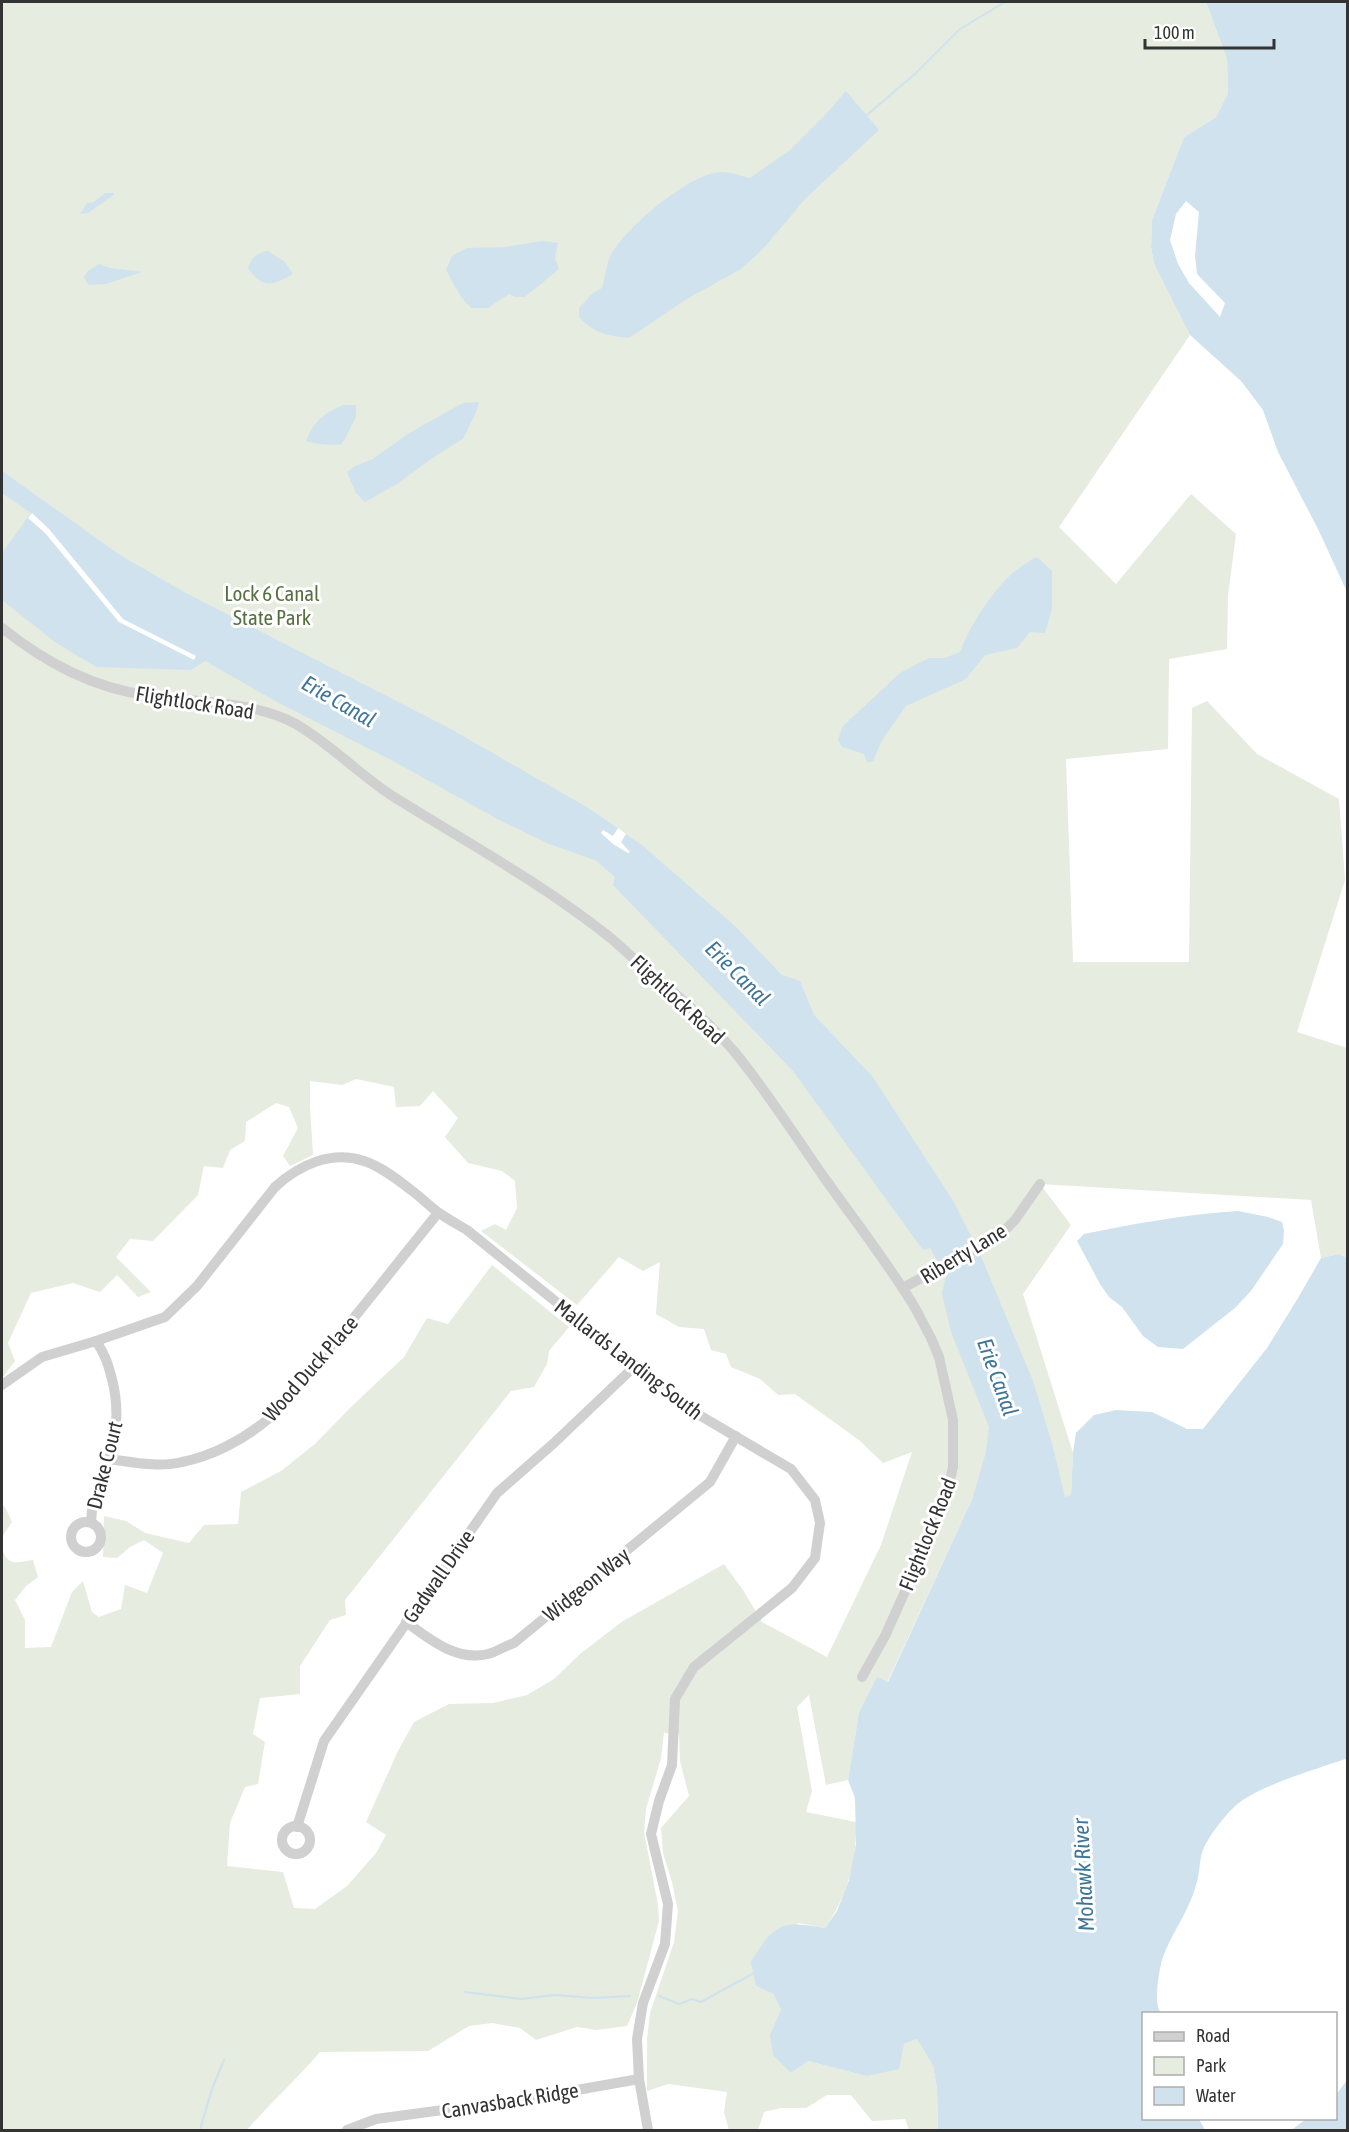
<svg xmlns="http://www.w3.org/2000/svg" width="1349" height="2132" font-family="'Asap Condensed',sans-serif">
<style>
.green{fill:#e6ecdf}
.water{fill:#cfe2ee;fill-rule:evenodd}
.pier{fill:#fff}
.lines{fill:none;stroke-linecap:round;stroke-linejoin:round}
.stream{stroke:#cfe2ee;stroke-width:2}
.minor{stroke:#d0d0d0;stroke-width:10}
.labels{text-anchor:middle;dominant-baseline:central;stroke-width:6;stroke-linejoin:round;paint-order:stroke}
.park-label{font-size:21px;fill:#56703f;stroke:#fff}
.street-label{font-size:21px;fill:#333;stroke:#fff}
.water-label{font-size:22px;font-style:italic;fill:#3f7597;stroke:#fff}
</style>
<rect width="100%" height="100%" fill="#fff"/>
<g class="green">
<path d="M 2,2 L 1206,2 L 1227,59 L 1228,93 L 1216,117 L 1184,137 L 1152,220 L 1151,247 L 1154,264 L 1190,335 L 1059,527 L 1116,584 L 1191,494 L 1236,534 L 1228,596 L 1227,649 L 1169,659 L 1168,749 L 1066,759 L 1073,962 L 1189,962 L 1192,708 L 1207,701 L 1257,754 L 1339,799 L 1345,880 L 1297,1032 L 1347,1048 L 1347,1258 L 1339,1254 L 1321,1258 L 1311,1200 L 1040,1184 L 1071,1225 L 1023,1294 L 1073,1453 L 1071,1495 L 1065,1498 L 973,1497 L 887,1683 L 877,1678 L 859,1712 L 848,1780 L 826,1785 L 809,1695 L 797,1707 L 812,1791 L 806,1812 L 856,1822 C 857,1860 847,1897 825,1928 L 798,1923 L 756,1986 L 773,1994 L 781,2010 L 791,2073 L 808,2061 L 866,2076 L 904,2044 L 917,2039 L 933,2066 L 937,2089 L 938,2130 L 909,2130 L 905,2119 L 872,2121 L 851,2095 L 827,2095 L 806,2108 L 781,2108 L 764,2112 L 758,2130 L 729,2130 L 724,2112 L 727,2092 L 668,2084 L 647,2091 L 647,2039 L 650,2013 L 674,1942 L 678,1911 L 672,1882 L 663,1853 L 661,1828 L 689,1796 L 680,1761 L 679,1734 L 664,1733 L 661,1758 L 646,1809 L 644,1832 L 658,1905 L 659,1921 L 637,2003 L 627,2026 L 596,2030 L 577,2027 L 536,2040 L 520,2028 L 492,2023 L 469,2026 L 428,2051 L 320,2052 C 297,2079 270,2103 247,2130 L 2,2130 L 2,1550 C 10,1567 16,1562 33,1560 L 38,1577 L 26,1586 L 15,1600 L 25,1620 L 25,1648 L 51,1647 L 72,1592 L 83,1581 L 92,1612 L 99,1617 L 121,1609 L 125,1585 L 147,1593 L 163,1553 L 144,1540 L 130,1547 L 117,1558 L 103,1557 L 104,1516 L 126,1521 L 145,1533 L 189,1543 L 204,1525 L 238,1524 L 241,1492 L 281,1471 L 315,1444 L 350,1408 L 404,1357 L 427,1318 L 448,1324 L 492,1265 L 569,1327 L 549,1351 L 547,1364 L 534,1387 L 511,1391 L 345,1600 L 346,1615 L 330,1620 L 300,1666 L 300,1694 L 260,1698 L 253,1734 L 265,1742 L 258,1784 L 245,1787 L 230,1823 L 227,1866 L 283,1872 L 294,1908 L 315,1909 L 347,1886 L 376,1853 L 386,1835 L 366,1822 L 398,1751 L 414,1722 L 449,1704 L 493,1703 L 527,1695 L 554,1679 L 580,1654 L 623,1621 L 724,1564 L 743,1590 L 762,1622 L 827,1657 L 881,1545 L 912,1452 L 883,1463 L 859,1440 L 795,1394 L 778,1395 L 760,1379 L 731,1367 L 726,1354 L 711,1350 L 704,1329 L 679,1327 L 656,1314 L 660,1262 L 643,1271 L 619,1257 L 577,1305 L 481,1231 L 495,1224 L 506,1230 L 517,1208 L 515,1181 L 502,1171 L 468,1163 L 445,1137 L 458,1118 L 433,1091 L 420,1106 L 396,1107 L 394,1087 L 356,1079 L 342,1085 L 310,1081 L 310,1107 L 313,1155 L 290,1166 L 283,1156 L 298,1128 L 289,1107 L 276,1103 L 246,1122 L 245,1141 L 230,1150 L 223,1168 L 204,1166 L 198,1195 L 153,1241 L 130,1239 L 116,1257 L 151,1292 L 138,1297 L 117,1275 L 100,1292 L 73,1283 L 31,1293 L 8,1343 L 15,1361 L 2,1378 Z"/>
<path d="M 2,1505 L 5,1507 L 12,1522 L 2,1537 Z"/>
</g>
<g class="water">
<path d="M 1206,2 L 1347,2 L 1347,592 L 1319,531 L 1278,452 L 1263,410 L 1241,381 L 1190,335 L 1154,264 L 1151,247 L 1152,220 L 1184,137 L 1216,117 L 1228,93 L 1227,59 ZM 1186,201 L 1199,212 L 1195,256 L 1197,274 L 1225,303 L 1220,317 L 1189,283 L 1178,264 L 1170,240 L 1176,214 Z"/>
<path d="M 846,91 L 879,130 L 805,199 L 763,249 L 741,269 L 685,300 L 629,338 C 609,336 593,333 579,317 L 579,308 L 592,294 L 602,288 C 605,278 606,266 610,257 C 622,230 692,171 722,172 C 731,172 741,176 750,178 L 790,150 L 825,115 Z"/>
<path d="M 105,193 L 114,193 L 112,196 L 88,213 L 80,214 L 87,203 L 94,202 Z"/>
<path d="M 542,241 L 558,243 L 555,258 L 559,269 L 525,297 L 515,297 L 509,294 L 488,308 L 471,308 L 461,297 L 446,270 L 452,256 L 467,248 L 505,247 Z"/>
<path d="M 268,251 L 285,262 L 293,274 C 273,285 263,290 248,268 C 252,257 256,253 268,251 Z"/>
<path d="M 99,264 L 110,268 L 142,272 L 106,284 L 89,285 L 84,277 L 88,271 Z"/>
<path d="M 479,402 L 477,410 L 463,439 L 435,456 L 397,484 L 365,502 L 356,493 L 347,472 L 355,466 L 373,459 L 409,433 L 463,403 Z"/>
<path d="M 343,405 L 356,405 L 356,417 L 342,444 C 335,446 313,444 306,441 C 315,420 323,414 343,405 Z"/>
<path d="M 2,471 L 120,555 L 184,592 L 449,728 L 590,809 L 643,846 L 736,927 L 782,975 L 800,981 L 814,1015 L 872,1076 L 954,1202 L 980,1254 L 1033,1381 L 1053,1447 L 1065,1497 L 1071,1495 L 1073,1453 L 1076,1433 L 1094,1415 L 1116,1410 L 1152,1412 L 1187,1429 L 1203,1429 L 1267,1348 L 1298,1298 L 1321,1258 L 1339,1254 L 1347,1258 L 1347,1760 L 1345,1759 C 1314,1770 1271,1782 1243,1800 C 1230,1808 1209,1835 1203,1850 C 1199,1860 1200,1874 1196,1885 C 1189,1912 1170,1935 1162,1960 C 1159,1972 1153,2004 1161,2013 L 1144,2014 L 1144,2118 L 1199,2119 L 1205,2130 L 938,2130 L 937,2089 L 933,2066 L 917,2039 L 904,2044 L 899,2069 L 866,2076 L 808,2061 L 791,2073 L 773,2055 L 770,2035 L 781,2010 L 773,1994 L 756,1986 L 751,1962 C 775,1923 781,1920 825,1928 L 837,1911 L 849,1880 L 856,1844 L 855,1798 L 848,1780 L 859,1712 L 877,1677 L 888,1682 L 973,1497 L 986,1452 L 989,1427 L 951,1332 L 942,1293 L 946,1276 L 930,1248 L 923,1250 L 793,1071 L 613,885 L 615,877 L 595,860 L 549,844 L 501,821 L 395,762 L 277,702 L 205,661 L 191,670 L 96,667 L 55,642 L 2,600 L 2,553 L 31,513 L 2,493 Z"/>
<path d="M 1037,557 L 1052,571 L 1052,609 L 1045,633 L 1030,632 L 1017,648 L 985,655 L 966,679 L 906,706 L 882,740 L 873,761 L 867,763 L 864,754 L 842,747 L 838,740 L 842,727 L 900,673 L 929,658 L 945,658 L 960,652 C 974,617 1002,573 1037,557 Z"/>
<path d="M 1238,1211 L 1268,1217 L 1282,1222 L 1284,1231 L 1283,1244 L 1251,1291 L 1235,1308 L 1183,1349 L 1158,1347 L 1143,1336 L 1122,1307 L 1109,1297 L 1100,1284 L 1077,1241 L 1084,1234 C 1135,1224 1185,1214 1238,1211 Z"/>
<path d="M 1347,2080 L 1347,2130 L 1288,2130 L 1293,2129 L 1306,2119 L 1336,2118 L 1336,2095 Z"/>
</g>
<g class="pier">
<path d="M 32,513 L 49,529 L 123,619 L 196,656 L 194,660 L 119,622 L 45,533 L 28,518 Z"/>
<path d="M 618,828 L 626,834 L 621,842 L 630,852 L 628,853 L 613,844 L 601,833 L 603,830 L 613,836 Z"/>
</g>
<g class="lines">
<g class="stream">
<path d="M 867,115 L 916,73 L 960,29 L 1005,2"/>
<path d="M 465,1992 L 521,1999 L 555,1995 L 594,1998 L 630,1996"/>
<path d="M 659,1996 L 679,2004 L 692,1999 L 701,2002 L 754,1973"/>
<path d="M 200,2130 L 212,2089 L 224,2060"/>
</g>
<g class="minor">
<path d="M 2,628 C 46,663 93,688 150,696 C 195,702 253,701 294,723 C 330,743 359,775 394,797 C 466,842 540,882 607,935 C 616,942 624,950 633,958 C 668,987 703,1016 733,1050 C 767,1091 795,1136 826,1180 C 855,1221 887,1262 914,1306 L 931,1338 L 939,1357 L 953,1420 L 953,1467 L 947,1493 L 925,1547 L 885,1636 L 862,1677"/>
<path d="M 903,1288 L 1001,1234 L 1015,1220 L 1040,1184"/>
<path d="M 2,1385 L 42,1357 L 96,1341 L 165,1317 L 197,1286 L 275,1187 C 299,1165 331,1150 364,1161 C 380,1166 397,1179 411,1190 C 421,1197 429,1206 439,1213 C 448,1219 458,1225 467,1230 L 689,1409 L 791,1469 L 815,1500 L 820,1523 L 815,1558 L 792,1588 L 694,1667 L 675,1699 L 672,1765 L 659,1801 L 651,1834 L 668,1904 L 665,1944 L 643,2003 L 637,2039 L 639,2079 L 648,2130"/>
<path d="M 109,1459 C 132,1462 159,1468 182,1462 C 212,1456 243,1440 267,1420 C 288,1403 304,1379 321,1358 C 361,1310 399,1261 438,1213"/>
<path d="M 91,1522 L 92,1511 C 107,1465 125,1430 112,1379 C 108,1364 105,1354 96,1341"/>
<circle cx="86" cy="1537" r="15"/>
<path d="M 406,1622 C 429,1639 457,1662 488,1654 C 496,1652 505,1646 514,1643 L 710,1482 L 736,1436"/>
<circle cx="296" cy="1840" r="14"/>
<path d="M 297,1827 L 324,1741 L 497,1493 L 554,1443 L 636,1365"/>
<path d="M 347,2130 L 376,2119 L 532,2098 L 639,2079"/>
</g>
</g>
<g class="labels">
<g class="park-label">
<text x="272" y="593">Lock 6 Canal<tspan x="272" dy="24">State Park</tspan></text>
</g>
<g class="street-label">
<text transform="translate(195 702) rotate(9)">Flightlock Road</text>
<text transform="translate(678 999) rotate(43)">Flightlock Road</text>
<text transform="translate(963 1253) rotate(-31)">Riberty Lane</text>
<text transform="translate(629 1359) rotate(38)">Mallards Landing South</text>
<text transform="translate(310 1368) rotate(-49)">Wood Duck Place</text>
<text transform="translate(104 1465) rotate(-76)">Drake Court</text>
<text transform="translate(927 1534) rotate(-68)">Flightlock Road</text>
<text transform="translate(438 1576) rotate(-55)">Gadwall Drive</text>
<text transform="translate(586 1584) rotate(-39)">Widgeon Way</text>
<text transform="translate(510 2100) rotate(-9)">Canvasback Ridge</text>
</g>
<g class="water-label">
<text transform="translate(339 701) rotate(30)">Erie Canal</text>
<text transform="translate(738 973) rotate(45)">Erie Canal</text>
<text transform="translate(998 1377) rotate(70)">Erie Canal</text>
<text transform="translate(1083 1875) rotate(-93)">Mohawk River</text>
</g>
</g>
<rect width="1349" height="2132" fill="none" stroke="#333333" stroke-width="6"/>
<rect x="1142" y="2012" width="195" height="108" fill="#ffffff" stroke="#adadad" stroke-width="1.5"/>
<rect x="1154" y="2032" width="30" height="9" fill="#d0d0d0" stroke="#adadad" stroke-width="1.5"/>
<text x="1196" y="2042" font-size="18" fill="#333333">Road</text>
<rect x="1154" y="2057" width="30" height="18" fill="#e6ecdf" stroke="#adadad" stroke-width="1.5"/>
<text x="1196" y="2072" font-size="18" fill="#333333">Park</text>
<rect x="1154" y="2087" width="30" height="18" fill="#cfe2ee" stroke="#adadad" stroke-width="1.5"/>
<text x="1196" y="2102" font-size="18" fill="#333333">Water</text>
<path d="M1145 39v9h129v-9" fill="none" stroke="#333333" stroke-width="3"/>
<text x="1154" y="39" font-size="18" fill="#333333" stroke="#ffffff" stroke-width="4.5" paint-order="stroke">100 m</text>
</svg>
